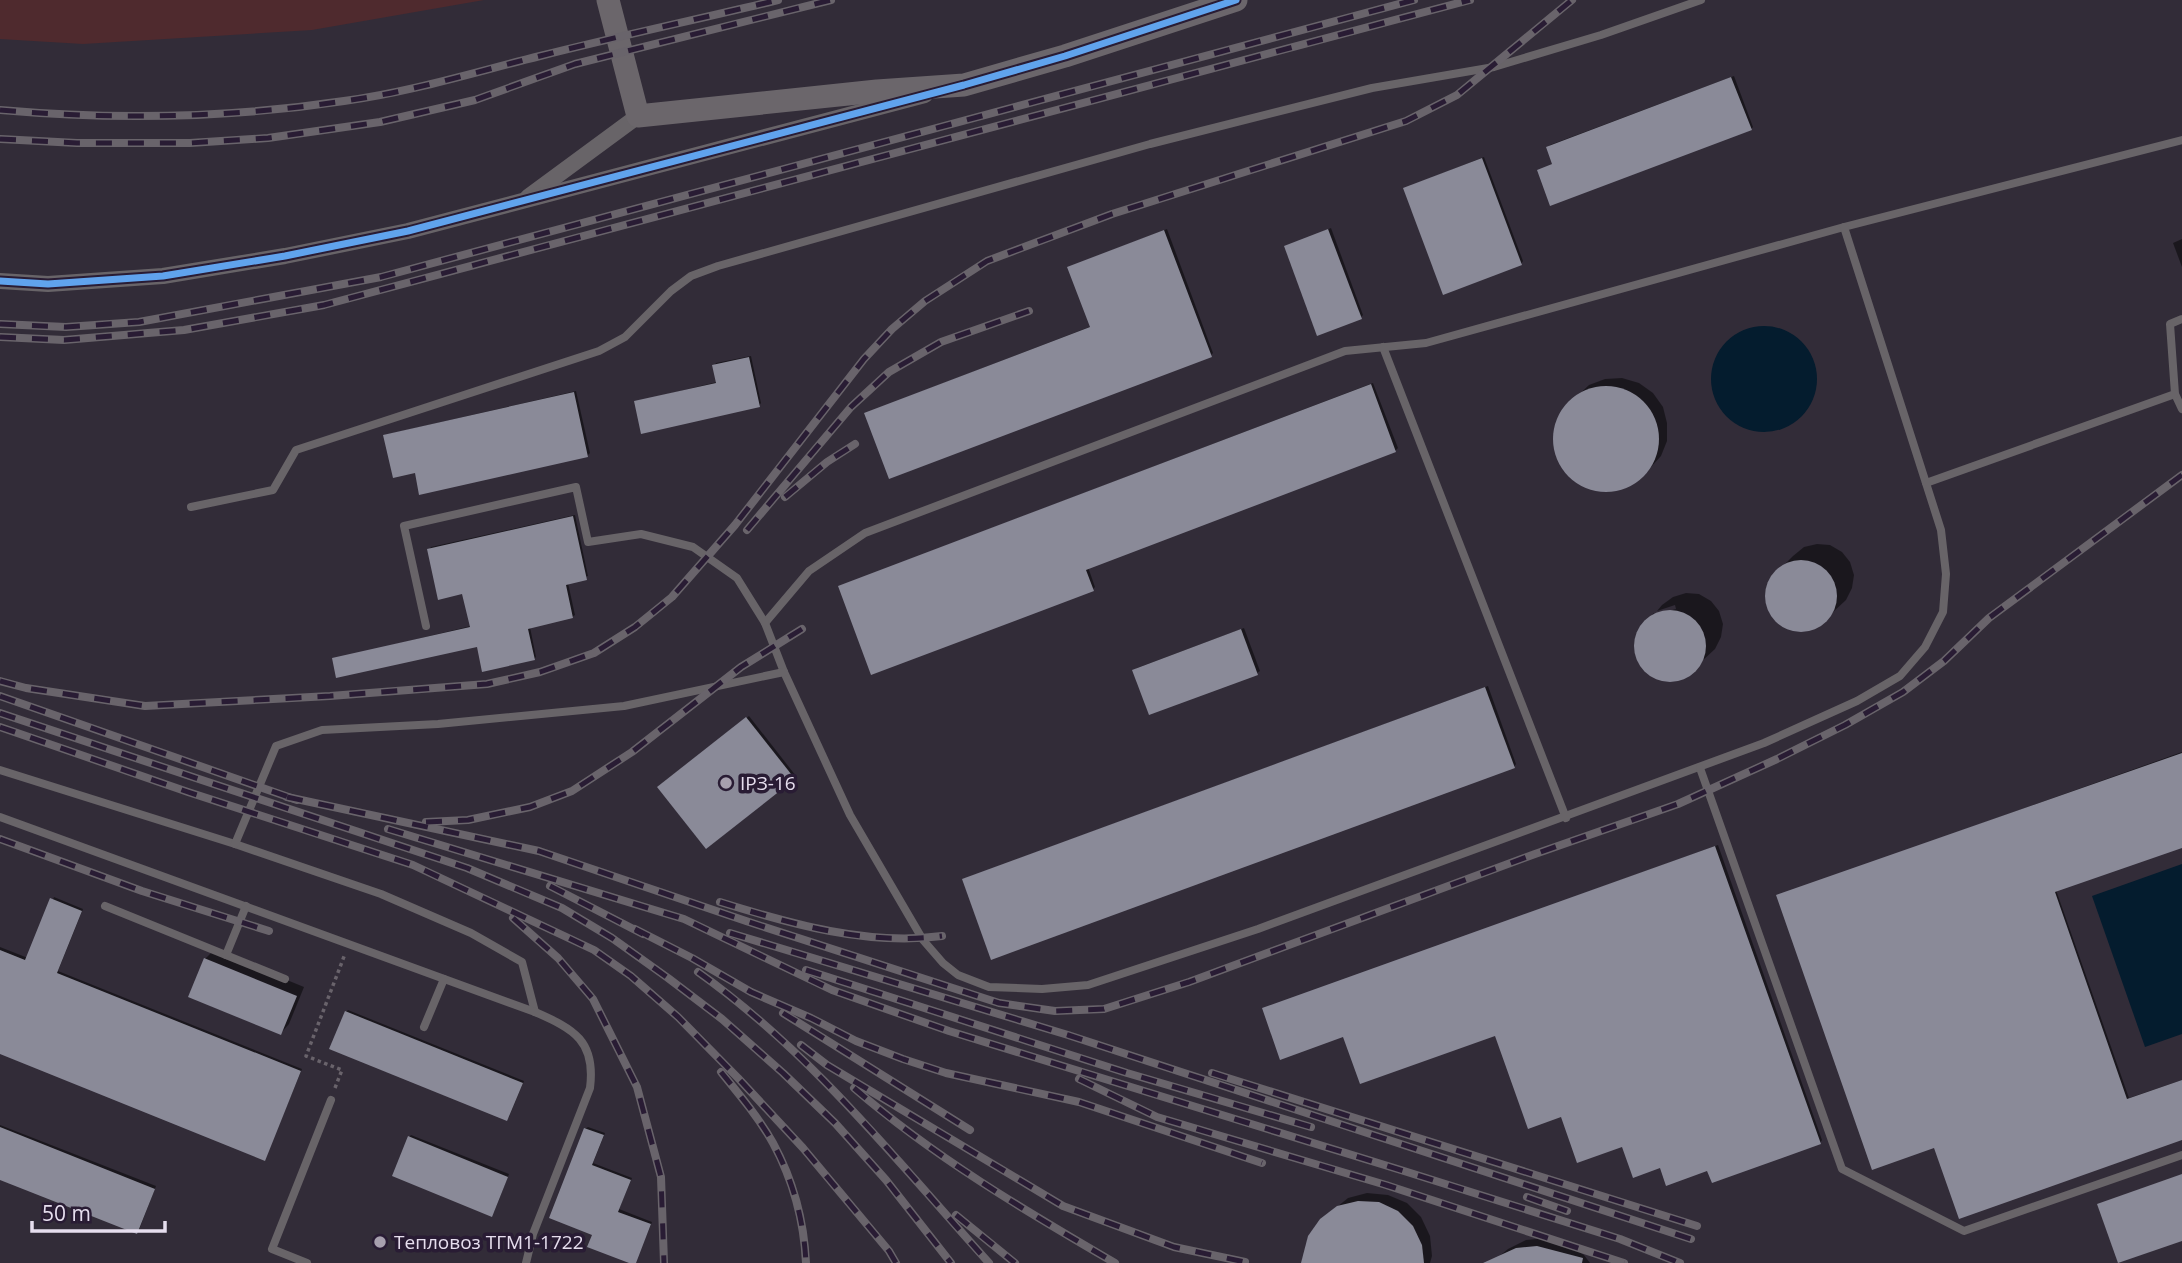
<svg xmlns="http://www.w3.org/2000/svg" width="2182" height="1263" font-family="'Open Sans',sans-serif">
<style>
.green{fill:#4f2a2e}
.water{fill:#041c2e}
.shadow{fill:#0007}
.building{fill:#8a8a98}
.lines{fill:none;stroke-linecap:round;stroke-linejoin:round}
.path{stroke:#69636b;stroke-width:3.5;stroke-dasharray:3.5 3.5;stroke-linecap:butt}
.lane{stroke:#686468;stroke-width:8}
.street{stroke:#686468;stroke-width:16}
.secondary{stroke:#6b666b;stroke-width:23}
.rail-casing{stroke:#69646b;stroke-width:8}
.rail{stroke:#291c34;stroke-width:5;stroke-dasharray:16;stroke-linecap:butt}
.cycleway-casing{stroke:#291c34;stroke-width:11}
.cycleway{stroke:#60a3ed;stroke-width:7}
.poi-dot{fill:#a7a0ae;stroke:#291c34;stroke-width:2.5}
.labels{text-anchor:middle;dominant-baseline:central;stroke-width:7;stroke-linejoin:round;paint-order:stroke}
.poi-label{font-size:19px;fill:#e6deee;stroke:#291c34;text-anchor:start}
</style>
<rect width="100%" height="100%" fill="#322c38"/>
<path class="green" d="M 0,0 L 484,0 L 312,30 L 83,44 L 0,39 Z"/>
<g class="water">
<circle cx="1764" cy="379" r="53"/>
<path d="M 2182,864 L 2182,1034 L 2145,1047 L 2092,896 Z"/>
</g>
<g class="shadow">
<path d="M 1734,76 L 1753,127 L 1751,129 L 1539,170 L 1554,163 L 1548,147 L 1550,145 Z"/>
<path d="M 1484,157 L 1523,261 L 1521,264 L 1408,187 Z"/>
<path d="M 1331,228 L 1363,315 L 1361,317 L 1286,247 Z"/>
<path d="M 1167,229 L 1213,353 L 1211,355 L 866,413 L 1092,326 L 1069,267 Z"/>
<path d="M 2182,239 L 2182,267 L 2173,243 Z"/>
<path d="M 751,356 L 761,403 L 759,406 L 635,402 L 717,382 L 714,366 L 716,363 Z"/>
<path d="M 1622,378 L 1639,383 L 1653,393 L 1663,407 L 1667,423 L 1667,441 L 1661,456 L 1640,479 L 1625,488 L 1608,492 L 1591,489 L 1576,482 L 1564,470 L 1556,454 L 1554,437 L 1558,421 L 1567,406 L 1589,385 L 1605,379 Z"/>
<path d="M 1373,383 L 1398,448 L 1396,450 L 1088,567 L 1095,587 L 1093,589 L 840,586 Z"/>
<path d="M 576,391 L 590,453 L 587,456 L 416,471 L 385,435 Z"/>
<path d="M 575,515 L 588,576 L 568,583 L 575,615 L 572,617 L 530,627 L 536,657 L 534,659 L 478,645 L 334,659 L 471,626 L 463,592 L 429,550 L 431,547 Z"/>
<path d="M 1817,544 L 1830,545 L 1842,552 L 1850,562 L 1854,575 L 1852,588 L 1846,600 L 1817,627 L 1804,631 L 1790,629 L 1779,622 L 1771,612 L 1767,599 L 1768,586 L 1775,574 L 1793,556 L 1804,547 Z"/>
<path d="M 1686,593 L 1699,594 L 1711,601 L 1719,611 L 1723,624 L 1721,637 L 1715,649 L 1686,676 L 1673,680 L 1659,678 L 1648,672 L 1639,661 L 1636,649 L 1637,635 L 1644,624 L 1654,613 L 1654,615 L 1676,609 L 1675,605 L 1657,611 L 1662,605 L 1673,597 Z"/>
<path d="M 1244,628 L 1260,671 L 1257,673 L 1150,713 L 1134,670 L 1137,668 Z"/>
<path d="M 1488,686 L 1516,764 L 1514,767 L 964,879 Z"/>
<path d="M 749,716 L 796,776 L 706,847 L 659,787 Z"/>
<path d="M 2182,752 L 2182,846 L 2056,890 L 2129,1098 L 2182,1080 L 2182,1139 L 1935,1146 L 1778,896 Z"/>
<path d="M 1718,845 L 1822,1140 L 1820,1143 L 1661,1166 L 1562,1115 L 1496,1034 L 1344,1035 L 1264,1009 Z"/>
<path d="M 54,897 L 83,909 L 58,971 L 302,1069 L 266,1156 L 0,1052 L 0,947 L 28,958 Z"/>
<path d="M 214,950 L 304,987 L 289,1024 L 281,1033 L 205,959 Z"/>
<path d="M 348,1010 L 524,1081 L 509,1117 L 507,1119 L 346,1012 Z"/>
<path d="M 0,1125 L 156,1186 L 139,1230 L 137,1232 L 0,1178 Z"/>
<path d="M 588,1127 L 605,1133 L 593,1163 L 632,1178 L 619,1209 L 652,1222 L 635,1263 L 594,1234 L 585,1129 Z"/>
<path d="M 411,1135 L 509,1174 L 494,1212 L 492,1215 L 409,1137 Z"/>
<path d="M 1367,1193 L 1388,1195 L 1407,1203 L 1421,1217 L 1430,1236 L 1432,1256 L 1430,1263 L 1305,1263 L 1321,1220 L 1348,1198 Z"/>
<path d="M 1547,1238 L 1567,1244 L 1584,1255 L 1590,1263 L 1491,1263 L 1508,1249 L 1526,1240 Z"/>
</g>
<g class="building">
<path d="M 1731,77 L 1752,130 L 1550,206 L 1537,170 L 1552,164 L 1546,147 Z"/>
<path d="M 1482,158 L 1522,265 L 1443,295 L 1403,188 Z"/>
<path d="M 1328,229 L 1362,319 L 1317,336 L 1284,246 Z"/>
<path d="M 1164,230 L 1212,357 L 889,479 L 864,413 L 1090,327 L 1067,267 Z"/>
<path d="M 749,357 L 760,407 L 641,434 L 634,401 L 716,383 L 712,365 Z"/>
<path d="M 1371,384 L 1396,452 L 1086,570 L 1094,591 L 871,675 L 838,586 Z"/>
<circle cx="1606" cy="439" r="53"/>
<path d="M 574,392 L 588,457 L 419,495 L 415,473 L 393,478 L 383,435 Z"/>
<path d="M 573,516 L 587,580 L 566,585 L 573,618 L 528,629 L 535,660 L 482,672 L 477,647 L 336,678 L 332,658 L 470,627 L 462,594 L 438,600 L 427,549 Z"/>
<circle cx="1801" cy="596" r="36"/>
<circle cx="1670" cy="646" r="36"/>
<path d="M 1241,629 L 1258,675 L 1149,715 L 1132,670 Z"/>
<path d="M 1485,687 L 1515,768 L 991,960 L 962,879 Z"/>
<path d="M 746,717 L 795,779 L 706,849 L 657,787 Z"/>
<path d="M 2182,753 L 2182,848 L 2055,892 L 2127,1099 L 2182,1080 L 2182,1140 L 1959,1219 L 1934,1148 L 1872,1170 L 1776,895 Z"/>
<path d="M 1715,846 L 1821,1144 L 1712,1183 L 1707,1171 L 1666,1186 L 1660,1168 L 1633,1178 L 1622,1147 L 1577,1163 L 1561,1117 L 1528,1129 L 1495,1036 L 1360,1084 L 1343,1037 L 1280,1060 L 1262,1008 Z"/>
<path d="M 50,898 L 82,911 L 57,973 L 301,1071 L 265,1161 L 0,1054 L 0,950 L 25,960 Z"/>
<path d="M 204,958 L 297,996 L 281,1035 L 188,997 Z"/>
<path d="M 345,1011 L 523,1083 L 507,1121 L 329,1049 Z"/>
<path d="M 0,1127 L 155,1189 L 137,1234 L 0,1180 Z"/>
<path d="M 584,1128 L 604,1135 L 592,1165 L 631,1180 L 618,1212 L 651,1224 L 636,1263 L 629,1263 L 587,1247 L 592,1235 L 549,1218 Z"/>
<path d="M 408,1136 L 508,1177 L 492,1217 L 392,1176 Z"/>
<path d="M 2182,1174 L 2182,1241 L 2118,1263 L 2097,1204 Z"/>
<path d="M 1358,1201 L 1379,1202 L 1398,1211 L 1413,1226 L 1422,1245 L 1424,1263 L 1301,1263 L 1308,1236 L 1320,1219 L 1337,1206 Z"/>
<path d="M 1537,1246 L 1583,1258 L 1582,1263 L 1483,1263 L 1516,1248 Z"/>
</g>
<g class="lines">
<path class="path" d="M 335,1088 L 342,1070 L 306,1056 L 345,954"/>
<g class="lane">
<path d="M 2182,319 L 2170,324 L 2175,394 L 2182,409"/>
<path d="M 1383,347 L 1566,818"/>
<path d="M 1926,483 L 2175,394"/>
<path d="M 191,507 L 273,490 L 296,450 L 599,351 L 625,337 L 671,291 L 691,276 L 718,266 L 1150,144 L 1372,88 L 1494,67 L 1601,35 L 1701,0"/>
<path d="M 765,623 L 809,571 L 865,533 L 1345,351 L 1426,343 L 1844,227 L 2182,140"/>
<path d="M 426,626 L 404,526 L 576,487 L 588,542 L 641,534 L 693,547 L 737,578 L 765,623 L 784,672 L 850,815 L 923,940 L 943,963 L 958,975 L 989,987 L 1042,989 L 1088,985 L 1258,929 L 1764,743 L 1857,701 L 1900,676 L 1925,647 L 1943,612 L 1946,574 L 1941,530 L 1844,227"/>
<path d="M 1700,768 L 1842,1169 L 1964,1231 L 2182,1155"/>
<path d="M 0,770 L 235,844 L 381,894 L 471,933 L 522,962 L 535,1012"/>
<path d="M 0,817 L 535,1012 C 574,1029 596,1041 590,1088 L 533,1234 L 526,1263"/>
<path d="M 235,844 L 276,746 L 322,730 L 438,724 L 624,706 L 784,672"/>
<path d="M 105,906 L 285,979"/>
<path d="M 226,955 L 246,906"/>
<path d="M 424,1027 L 444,979"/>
<path d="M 307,1263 L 272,1249 L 331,1100"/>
</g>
<g class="street">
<path d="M 528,197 L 638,116"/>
<path d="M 0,281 L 48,284 L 163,276 L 285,256 L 408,231 L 925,95"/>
</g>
<path class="secondary" d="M 608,0 L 638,116 L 877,91 L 964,85 L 1065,56 L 1236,0"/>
<defs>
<g id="rail">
<path d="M 0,110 C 115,120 230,118 344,101 C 411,92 475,72 540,56 C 619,36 699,19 778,0"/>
<path d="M 0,139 L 77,143 L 190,143 L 268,138 L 380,122 L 475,100 L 575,64 L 831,0"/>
<path d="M 0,324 L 66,327 L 139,322 L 381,277 L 1414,0"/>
<path d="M 0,337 L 64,340 L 184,330 L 324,305 L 1470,0"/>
<path d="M 785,497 L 827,462 L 855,444"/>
<path d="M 747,530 L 851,407 L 889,372 L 941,342 L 1029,311"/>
<path d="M 0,681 L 26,688 L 145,706 L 330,696 L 487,684 L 540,672 L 594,653 L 635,627 L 672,597 L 735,525 L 864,359 L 892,329 L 925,301 L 987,261 L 1112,214 L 1406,121 L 1457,95 L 1572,0"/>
<path d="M 0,696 L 297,800"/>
<path d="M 0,713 L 467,868 L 562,908 L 612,938 L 668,978 L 722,1019 L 783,1073 L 835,1123 L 886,1180 L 951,1263"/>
<path d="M 0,727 L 188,792 L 413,865 L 594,950 L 631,976 L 678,1017 L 738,1078 L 803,1148 L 889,1251 L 896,1263"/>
<path d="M 287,797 L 539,851 L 746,921 L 999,1003 L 1055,1011 L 1104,1009 L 1189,982 L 1535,854 L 1678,804 L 1777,759 L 1845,725 L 1903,692 L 1944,661 L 1989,618 L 2182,475"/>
<path d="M 426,822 L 468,820 L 530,807 L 572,791 L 632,752 L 741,667 L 802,629"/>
<path d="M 388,829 L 684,919 L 832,990 L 949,1031 L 1404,1171 L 1620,1239 L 1680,1263"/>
<path d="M 0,839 L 142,891 L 269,931"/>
<path d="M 550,886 L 643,934"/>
<path d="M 720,902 C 791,924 868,946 942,936"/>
<path d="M 513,918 L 558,958 L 593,999 L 637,1087 L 661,1177 L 664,1263"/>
<path d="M 635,929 L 692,958 L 751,992 L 811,1018 L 856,1041 L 903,1059 L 946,1073 L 1079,1102 L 1262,1163"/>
<path d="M 730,933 L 1068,1035 L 1691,1239"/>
<path d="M 806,970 L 1127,1073 L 1311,1127"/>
<path d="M 698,972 C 811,1052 897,1161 989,1263"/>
<path d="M 783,1013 L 970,1130"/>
<path d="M 801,1045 L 827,1065 L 1063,1206 L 1174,1247 L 1245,1262"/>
<path d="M 721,1072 C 739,1094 759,1118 773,1143 C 793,1180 804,1221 806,1263"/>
<path d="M 1212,1073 L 1697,1226"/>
<path d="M 1079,1079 L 1157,1117 L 1386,1185 L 1624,1263"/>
<path d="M 854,1088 C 934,1157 1024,1210 1115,1263"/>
<path d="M 1527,1197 L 1567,1211"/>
<path d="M 956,1215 L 1015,1263"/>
</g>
</defs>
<use href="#rail" class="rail-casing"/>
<use href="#rail" class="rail"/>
<defs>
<path id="cycleway" d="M 0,281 L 48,284 L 163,276 L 285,256 L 408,231 L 964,85 L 1065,56 L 1236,0"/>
</defs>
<use href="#cycleway" class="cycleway-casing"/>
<use href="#cycleway" class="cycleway"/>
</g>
<g class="poi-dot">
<circle cx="726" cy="783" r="7"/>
<circle cx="380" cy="1242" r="7"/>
</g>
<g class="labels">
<g class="poi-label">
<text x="740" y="783">ІРЗ-16</text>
<text x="394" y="1242">Тепловоз ТГМ1-1722</text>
</g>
</g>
<path d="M32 1221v10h133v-10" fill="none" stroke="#e6deee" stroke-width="3.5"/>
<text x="42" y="1221" font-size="21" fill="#e6deee" stroke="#291c34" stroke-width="5" paint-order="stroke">50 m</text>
</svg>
